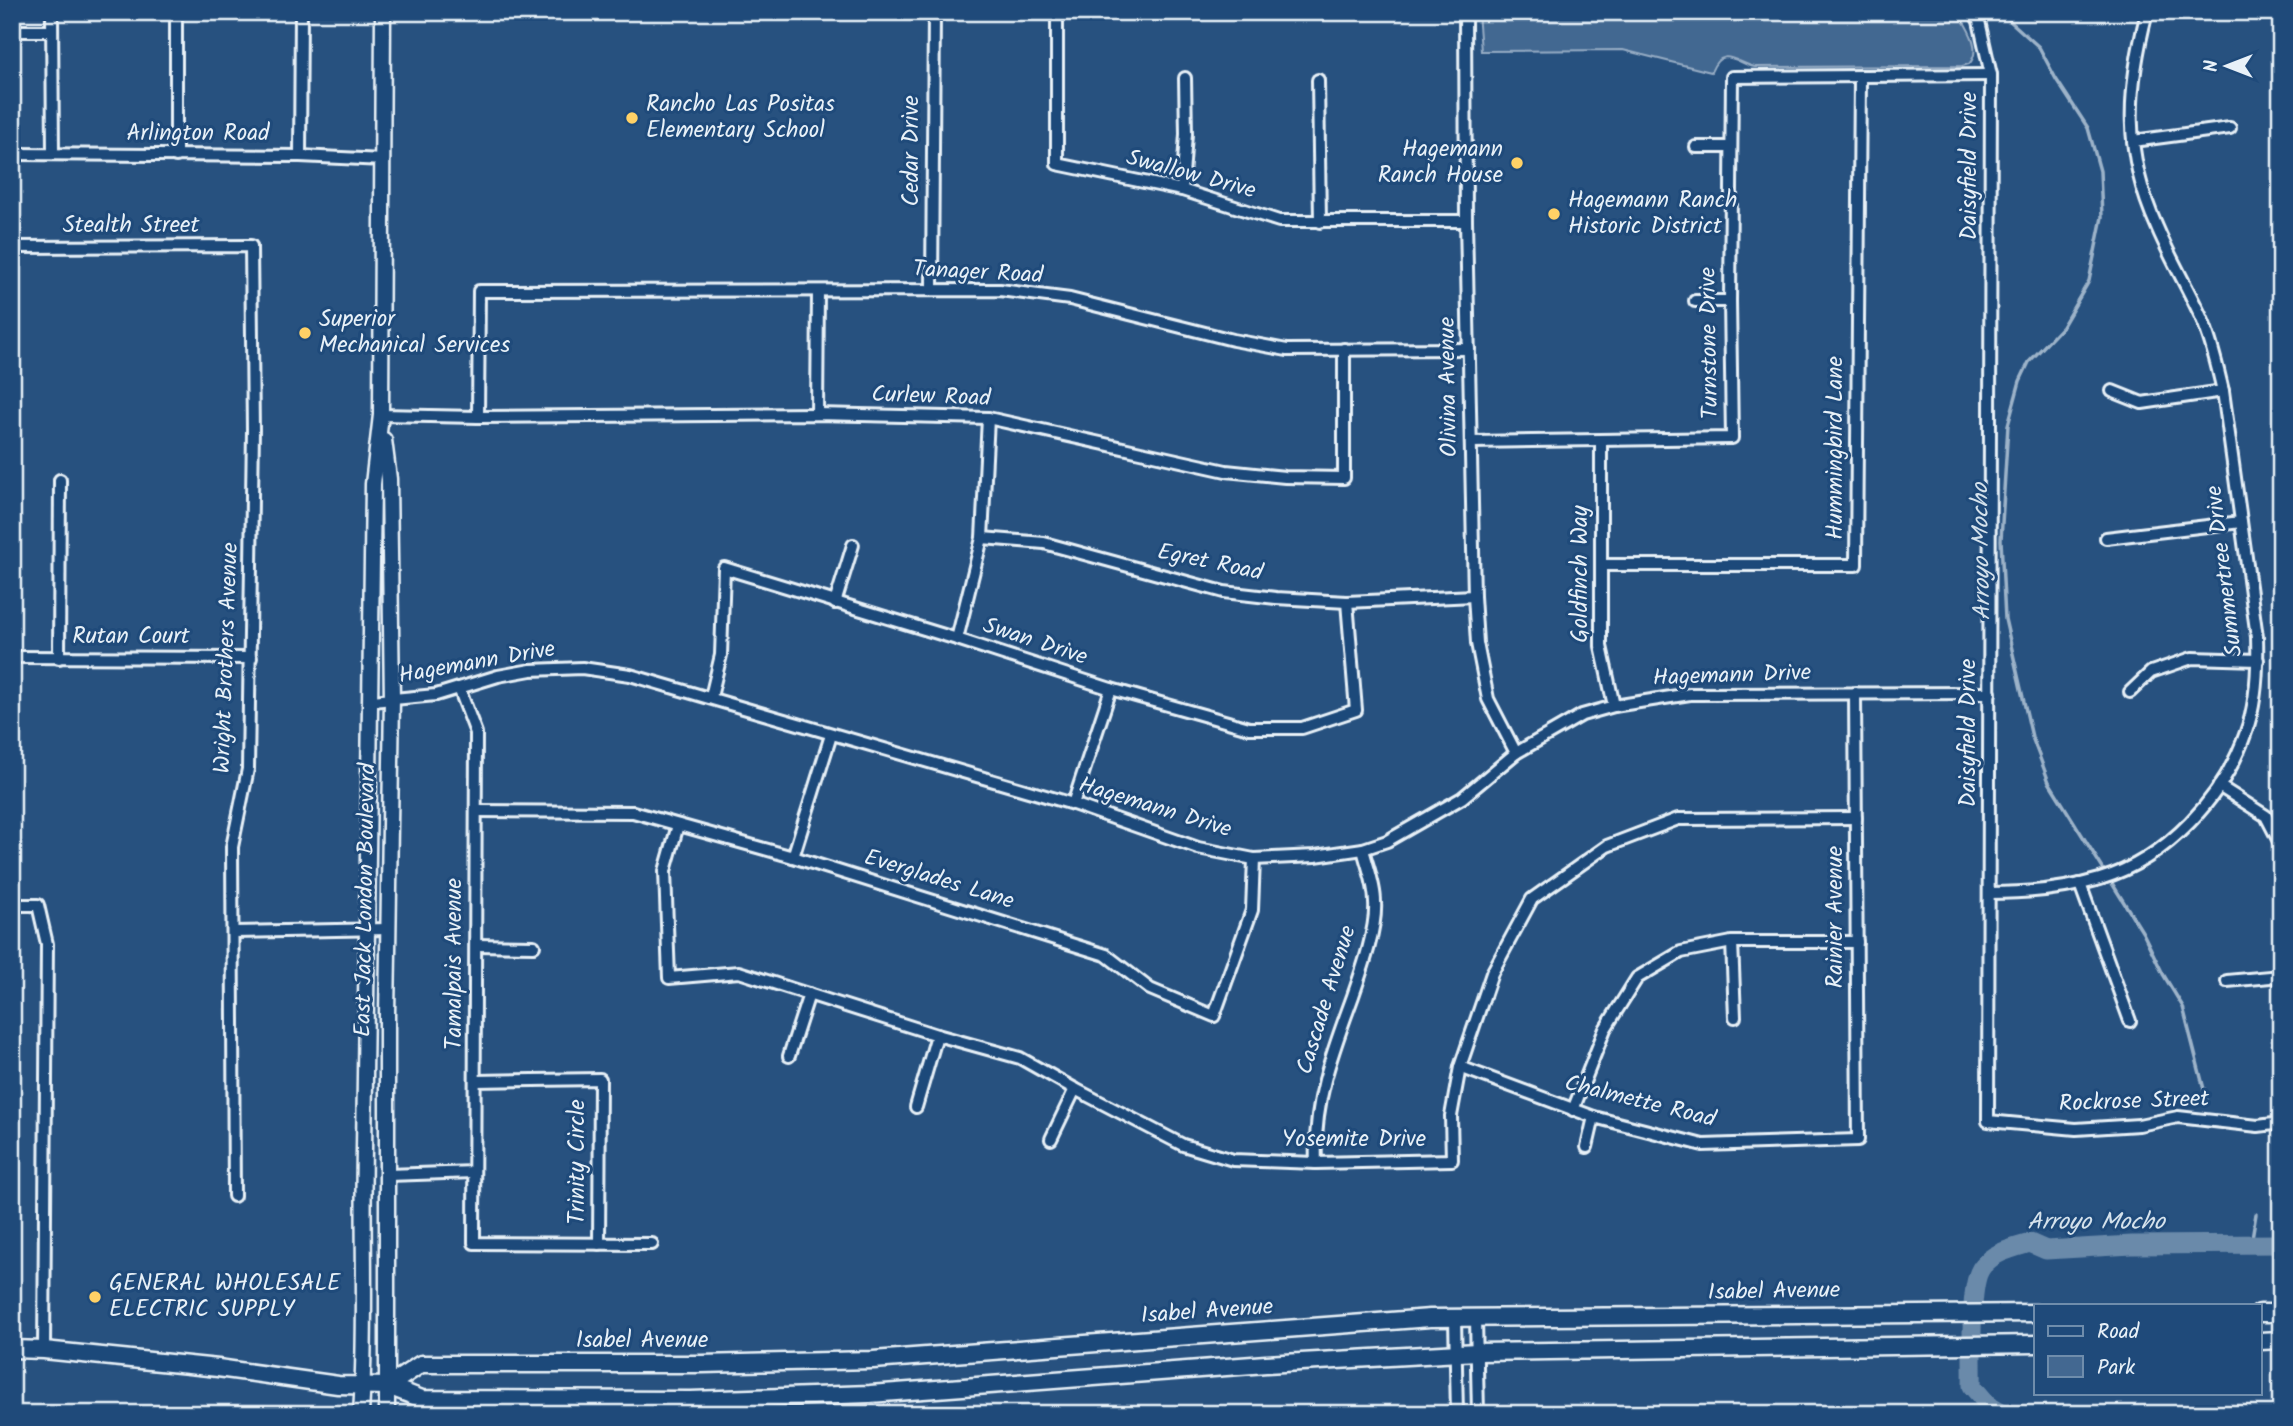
<svg xmlns="http://www.w3.org/2000/svg" width="2293" height="1426" font-family="Kalam,sans-serif">
<style>
.green{fill:#436891;stroke:#96acc4;stroke-width:2}
.lines{fill:none;stroke-linecap:round;stroke-linejoin:round}
.stream{stroke:#9db3c9;stroke-width:3.5}
.river{stroke:#6b8aaa;stroke-width:19}
.minor-casing{stroke:#e8f1f8;stroke-width:16}
.major-casing{stroke:#e8f1f8;stroke-width:19}
.highway-casing{stroke:#e8f1f8;stroke-width:21}
.minor{stroke:#1f4a7a;stroke-width:10}
.major{stroke:#1f4a7a;stroke-width:14}
.highway{stroke:#1f4a7a;stroke-width:16}
.poi-dot{fill:#ffd166;stroke:#1f4a7a;stroke-width:2.5}
.labels{text-anchor:middle;dominant-baseline:central;stroke-width:6;stroke-linejoin:round;paint-order:stroke}
.poi-label{font-size:23px;fill:#e8f1f8;stroke:#1f4a7a;text-anchor:start}
.street-label{font-size:23px;fill:#e8f1f8;stroke:#1f4a7a}
.water-label{font-size:24px;font-style:italic;fill:#d5e2ec;stroke:#1f4a7a}
</style>
<rect width="100%" height="100%" fill="#27517f"/>
<filter id="ink" filterUnits="userSpaceOnUse"><feTurbulence type="fractalNoise" baseFrequency=".0143" numOctaves="2"/><feDisplacementMap in="SourceGraphic" scale="14" xChannelSelector="R" yChannelSelector="G"/><feConvolveMatrix kernelMatrix="1 2 1 2 8 2 1 2 1" color-interpolation-filters="sRGB"/></filter>
<g filter="url(#ink)">
<path class="green" d="M 1478,12 L 1958,12 C 1967,27 1983,49 1969,64 L 1962,66 L 1755,67 C 1738,64 1722,44 1711,72 L 1623,50 L 1481,51 Z"/>
<g class="lines">
<g class="stream">
<path d="M 2004,12 L 2010,21 L 2039,47 L 2056,79 L 2088,128 L 2100,171 L 2102,217 L 2089,281 L 2062,327 L 2029,362 L 2020,381 L 2008,425 L 2001,540 L 2005,619 L 2032,737 L 2049,782 L 2143,933 L 2163,974 L 2183,1007 L 2207,1101"/>
<path d="M 2251,1244 L 2256,1214"/>
</g>
<path class="river" d="M 2002,1414 L 1990,1407 L 1972,1386 C 1973,1362 1968,1284 1982,1267 C 1993,1252 2013,1248 2030,1243 L 2046,1250 L 2132,1245 L 2281,1244"/>
<defs>
<g id="minor">
<path d="M 52,12 L 53,154"/>
<path d="M 1057,12 L 1057,164 L 1182,190 L 1279,221 L 1466,221"/>
<path d="M 1465,12 L 1466,221 L 1474,596 L 1477,643 L 1488,699 L 1516,753"/>
<path d="M 1974,12 L 1979,21 L 1991,75 L 1988,1121 L 2076,1129 L 2139,1125 L 2178,1117 L 2258,1126 L 2281,1123"/>
<path d="M 176,17 L 176,156"/>
<path d="M 12,31 L 52,31"/>
<path d="M 1318,80 L 1320,222"/>
<path d="M 2133,141 L 2230,128"/>
<path d="M 1696,147 L 1731,147"/>
<path d="M 12,154 L 300,156 L 383,160"/>
<path d="M 300,156 L 301,12"/>
<path d="M 1182,190 L 1186,134 L 1185,78"/>
<path d="M 12,247 L 251,246 L 253,430 L 248,769 L 232,847 L 234,1196"/>
<path d="M 932,290 L 934,12"/>
<path d="M 1695,301 L 1730,301"/>
<path d="M 2112,391 L 2142,403 L 2223,391"/>
<path d="M 817,414 L 818,291"/>
<path d="M 381,415 L 478,417 L 817,414 L 988,418 L 1226,471 L 1285,477 L 1344,478 L 1344,349"/>
<path d="M 478,417 L 479,291 L 1000,290 L 1070,299 L 1233,340 L 1287,350 L 1469,349"/>
<path d="M 1601,441 L 1601,646 L 1614,706"/>
<path d="M 1472,442 L 1732,438 L 1730,301 L 1732,77 L 1991,75"/>
<path d="M 982,538 L 1044,543 L 1224,592 L 1276,598 L 1347,602 L 1474,596"/>
<path d="M 2106,538 L 2241,522"/>
<path d="M 1602,565 L 1856,565 L 1860,78"/>
<path d="M 835,603 L 853,545"/>
<path d="M 957,639 L 982,538 L 988,418"/>
<path d="M 12,657 L 251,658"/>
<path d="M 59,658 L 60,480"/>
<path d="M 459,688 L 476,733 L 474,1243 L 652,1244"/>
<path d="M 2130,692 L 2151,672 L 2192,658 L 2258,660"/>
<path d="M 711,697 L 721,655 L 724,568 L 957,639 L 1111,689 L 1249,728 L 1302,728 L 1356,710 L 1347,602"/>
<path d="M 372,701 L 436,695 L 498,676 L 531,670 L 582,668 L 630,675 L 1073,804 L 1198,848 L 1254,859 L 1315,856 L 1363,849 L 1387,841 L 1462,798 L 1516,753 L 1582,715 L 1614,706 L 1690,694 L 1990,693"/>
<path d="M 2219,786 L 2266,816 L 2281,845"/>
<path d="M 1073,804 L 1111,689"/>
<path d="M 476,811 L 633,812 L 793,857 L 1106,955 L 1150,989 L 1214,1016 L 1252,910 L 1254,859"/>
<path d="M 678,825 L 665,871 L 669,978 L 739,972 L 937,1035 L 1020,1058 L 1075,1089 L 1183,1145 L 1233,1160 L 1316,1163 L 1452,1160 L 1451,1116 L 1460,1067 L 1492,973 L 1532,899 L 1607,846 L 1678,819 L 1856,818"/>
<path d="M 793,857 L 831,735"/>
<path d="M 2080,884 L 2130,1021"/>
<path d="M 1989,893 C 2028,893 2063,890 2100,879 C 2167,859 2224,797 2246,732 C 2257,702 2258,668 2257,637 L 2223,391 C 2217,366 2212,342 2202,319 C 2188,288 2170,258 2157,227 C 2123,152 2127,90 2147,12"/>
<path d="M 12,905 L 38,905 L 47,944 L 44,1350"/>
<path d="M 234,932 L 388,929"/>
<path d="M 1732,942 L 1735,1017"/>
<path d="M 476,945 L 534,946"/>
<path d="M 2227,981 L 2281,976"/>
<path d="M 789,1056 L 809,994"/>
<path d="M 1460,1067 L 1594,1117 L 1703,1145 L 1858,1140 L 1855,693"/>
<path d="M 476,1081 L 600,1079 L 599,1244"/>
<path d="M 916,1107 L 937,1035"/>
<path d="M 1573,1110 L 1605,1029 L 1637,978 L 1681,952 L 1732,942 L 1857,942"/>
<path d="M 1051,1139 L 1075,1089"/>
<path d="M 1587,1147 L 1594,1117"/>
<path d="M 1316,1163 C 1313,1102 1332,1053 1353,996 C 1362,970 1377,928 1375,902 C 1375,884 1367,866 1363,849"/>
<path d="M 388,1175 L 474,1172"/>
<path d="M 1476,1318 L 1478,1414"/>
<path d="M 1455,1319 L 1457,1414"/>
</g>
<g id="major">
<path d="M 384,440 L 389,479 L 392,699 L 387,1015 L 387,1414"/>
<path d="M 361,1414 C 367,1326 362,1238 364,1150 C 369,928 372,706 373,484 L 381,415 L 383,12"/>
</g>
<g id="highway">
<path d="M 2260,1313 L 2281,1313"/>
<path d="M 2260,1341 L 2281,1340"/>
<path d="M 12,1349 L 44,1350 L 218,1368 L 338,1385 L 388,1386 L 422,1399 L 691,1400 L 870,1394 L 1266,1364 L 1477,1352 L 2036,1344"/>
<path d="M 388,1386 L 421,1364 L 702,1364 L 873,1360 L 1430,1318 L 2036,1313"/>
</g>
</defs>
<use href="#minor" class="minor-casing"/>
<use href="#major" class="major-casing"/>
<use href="#highway" class="highway-casing"/>
<use href="#minor" class="minor"/>
<use href="#major" class="major"/>
<use href="#highway" class="highway"/>
</g>
</g>
<g class="poi-dot">
<circle cx="632" cy="118" r="7"/>
<circle cx="1517" cy="163" r="7"/>
<circle cx="1554" cy="214" r="7"/>
<circle cx="305" cy="333" r="7"/>
<circle cx="95" cy="1297" r="7"/>
</g>
<g class="labels">
<g class="poi-label">
<text x="646" y="105">Rancho Las Positas<tspan x="646" dy="26">Elementary School</tspan></text>
<text x="1503" y="150" text-anchor="end">Hagemann<tspan x="1503" dy="26">Ranch House</tspan></text>
<text x="1568" y="201">Hagemann Ranch<tspan x="1568" dy="26">Historic District</tspan></text>
<text x="319" y="320">Superior<tspan x="319" dy="26">Mechanical Services</tspan></text>
<text x="109" y="1284">GENERAL WHOLESALE<tspan x="109" dy="26">ELECTRIC SUPPLY</tspan></text>
</g>
<g class="street-label">
<text x="198" y="134">Arlington Road</text>
<text transform="translate(912 151) rotate(-90)">Cedar Drive</text>
<text transform="translate(1970 166) rotate(-90)">Daisyfield Drive</text>
<text transform="translate(1191 175) rotate(15)">Swallow Drive</text>
<text x="131" y="226">Stealth Street</text>
<text transform="translate(978 273) rotate(3)">Tanager Road</text>
<text transform="translate(1710 343) rotate(-91)">Turnstone Drive</text>
<text transform="translate(1449 387) rotate(-91)">Olivina Avenue</text>
<text transform="translate(931 397) rotate(2)">Curlew Road</text>
<text transform="translate(1836 448) rotate(-90)">Hummingbird Lane</text>
<text transform="translate(1210 563) rotate(12)">Egret Road</text>
<text transform="translate(2225 571) rotate(-97)">Summertree Drive</text>
<text transform="translate(1581 574) rotate(-90)">Goldfinch Way</text>
<text x="131" y="637">Rutan Court</text>
<text transform="translate(1035 642) rotate(18)">Swan Drive</text>
<text transform="translate(227 658) rotate(-88)">Wright Brothers Avenue</text>
<text transform="translate(477 663) rotate(-10)">Hagemann Drive</text>
<text transform="translate(1732 676) rotate(-2)">Hagemann Drive</text>
<text transform="translate(1969 733) rotate(-90)">Daisyfield Drive</text>
<text transform="translate(1155 808) rotate(17)">Hagemann Drive</text>
<text transform="translate(939 880) rotate(17)">Everglades Lane</text>
<text transform="translate(366 900) rotate(-89)">East Jack London Boulevard</text>
<text transform="translate(1836 917) rotate(-90)">Rainier Avenue</text>
<text transform="translate(455 964) rotate(-90)">Tamalpais Avenue</text>
<text transform="translate(1327 1000) rotate(-73)">Cascade Avenue</text>
<text transform="translate(1640 1102) rotate(14)">Chalmette Road</text>
<text transform="translate(2134 1102) rotate(-2)">Rockrose Street</text>
<text x="1354" y="1140">Yosemite Drive</text>
<text transform="translate(578 1162) rotate(-90)">Trinity Circle</text>
<text transform="translate(1774 1292) rotate(-1)">Isabel Avenue</text>
<text transform="translate(1207 1312) rotate(-4)">Isabel Avenue</text>
<text x="642" y="1341">Isabel Avenue</text>
</g>
<g class="water-label">
<text transform="translate(1982 552) rotate(-91)">Arroyo Mocho</text>
<text x="2096" y="1222">Arroyo Mocho</text>
</g>
</g>
<rect width="2293" height="1426" fill="none" stroke="#1f4a7a" stroke-width="42"/>
<rect x="21" y="21" width="2251" height="1384" fill="none" stroke="#e8f1f8" stroke-width="2.5" filter="url(#ink)"/>
<rect x="2034" y="1304" width="228" height="91" fill="#1f4a7a" stroke="#6f8dac" stroke-width="2"/>
<rect x="2048" y="1326" width="35" height="10" fill="#1f4a7a" stroke="#6f8dac" stroke-width="2"/>
<text x="2097" y="1338" font-size="21" fill="#e8f1f8">Road</text>
<rect x="2048" y="1356" width="35" height="21" fill="#436891" stroke="#6f8dac" stroke-width="2"/>
<text x="2097" y="1374" font-size="21" fill="#e8f1f8">Park</text>
<g transform="translate(2227 66) rotate(270)" stroke="#1f4a7a" stroke-width="5" paint-order="stroke">
<path d="M0-5L12 26L0 18L-12 26Z" fill="#e8f1f8"/>
<text y="-10" font-size="19" font-weight="bold" text-anchor="middle" fill="#e8f1f8">N</text>
</g>
</svg>
